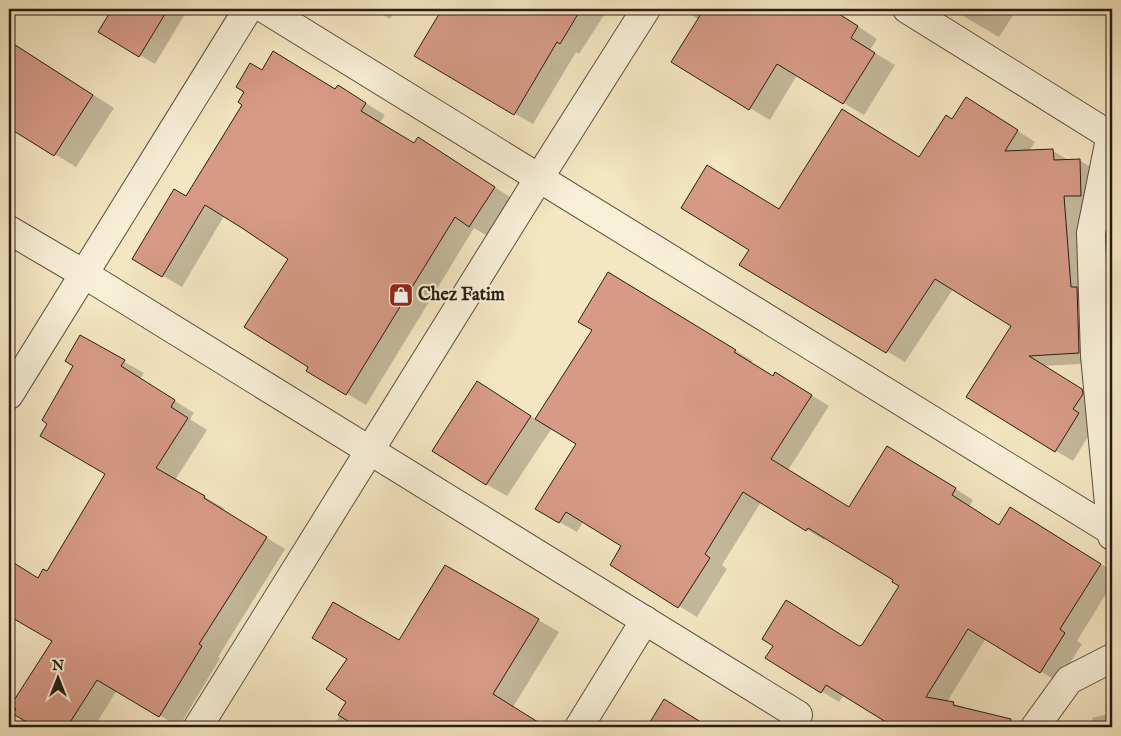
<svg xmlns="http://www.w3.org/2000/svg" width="1121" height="736" font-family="'IM FELL English',serif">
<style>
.shadow{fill:#0003}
.building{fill:#d69a86;stroke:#281d14}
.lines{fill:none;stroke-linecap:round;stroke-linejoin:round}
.minor-casing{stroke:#5b4f40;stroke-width:30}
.minor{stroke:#f8efd7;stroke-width:28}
.labels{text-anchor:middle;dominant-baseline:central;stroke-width:4.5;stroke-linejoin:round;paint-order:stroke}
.poi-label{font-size:18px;font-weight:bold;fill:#281d14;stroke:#f8efd7;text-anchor:start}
</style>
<rect width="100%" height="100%" fill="#f4e6c2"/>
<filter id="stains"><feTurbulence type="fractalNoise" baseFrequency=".004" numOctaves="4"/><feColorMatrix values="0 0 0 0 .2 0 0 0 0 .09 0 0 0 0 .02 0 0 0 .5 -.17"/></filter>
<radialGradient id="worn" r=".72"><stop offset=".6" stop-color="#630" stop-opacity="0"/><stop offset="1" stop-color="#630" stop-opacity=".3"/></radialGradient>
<g class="shadow">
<path d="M 113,9 L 188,9 L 155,64 L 99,31 Z"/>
<path d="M 373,9 L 396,9 L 390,19 Z"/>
<path d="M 444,9 L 608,9 L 579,54 L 576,52 L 533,124 L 416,56 Z"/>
<path d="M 698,9 L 807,9 L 824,19 L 850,21 L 877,39 L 870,50 L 895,65 L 864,115 L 797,75 L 770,120 L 673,62 L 699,20 L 693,16 Z"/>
<path d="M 951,9 L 1017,9 L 999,37 Z"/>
<path d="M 9,41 L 114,108 L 76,167 L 9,126 Z"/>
<path d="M 338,86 L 385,115 L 379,124 L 414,145 L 437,150 L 513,199 L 489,237 L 474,228 L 366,405 L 308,370 L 310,367 L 290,258 L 224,216 L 182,287 L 134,259 L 186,197 Z"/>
<path d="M 984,109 L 1035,142 L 1029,151 L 1053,151 L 1070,161 L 1079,160 L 1097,171 L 1098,205 L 1081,206 L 1088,294 L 1097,363 L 1044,366 L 1100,400 L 1096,424 L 1073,461 L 1056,451 L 1012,326 L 953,289 L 905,362 L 741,264 L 779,210 L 920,158 L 953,120 Z"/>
<path d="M 626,284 L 753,361 L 751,363 L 773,377 L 793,384 L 829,406 L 788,470 L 849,508 L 905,457 L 973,500 L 969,507 L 1000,526 L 1028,518 L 1112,571 L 1112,584 L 1077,641 L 1082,644 L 1058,682 L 986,638 L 947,702 L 998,717 L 1016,727 L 888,727 L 890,724 L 844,695 L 839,702 L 767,658 L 863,646 L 900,586 L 895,580 L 826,537 L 824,540 L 761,502 L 722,565 L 727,569 L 697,617 L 611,564 L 623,546 L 583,522 L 577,532 L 559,522 L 578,444 L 552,428 L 507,496 L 486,484 L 498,395 L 537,420 Z"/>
<path d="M 80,337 L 144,373 L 140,379 L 194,413 L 190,419 L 207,430 L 175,480 L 224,508 L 223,511 L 285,549 L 218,657 L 220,658 L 179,727 L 117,690 L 94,727 L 37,727 L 15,713 L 54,641 L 9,614 L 9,562 L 39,579 L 48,573 L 107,473 L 49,423 L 75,365 Z"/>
<path d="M 445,566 L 559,632 L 513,707 L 546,727 L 333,727 L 348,702 L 400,642 Z"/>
<path d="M 1112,677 L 1112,696 L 1108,679 Z"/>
<path d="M 664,701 L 681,710 L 708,727 L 647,727 Z"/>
<path d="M 1112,713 L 1112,727 L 1091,727 L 1095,726 L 1092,718 Z"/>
</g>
<g class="building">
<path d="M 112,9 L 168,9 L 139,57 L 98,32 Z"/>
<path d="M 442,9 L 581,9 L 560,44 L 557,42 L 514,115 L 414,56 Z"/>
<path d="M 704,9 L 831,9 L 858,26 L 851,38 L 875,53 L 843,104 L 777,64 L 749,110 L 671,62 Z"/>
<path d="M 9,41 L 93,95 L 54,156 L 9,128 Z"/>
<path d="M 273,51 L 335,89 L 338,85 L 366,103 L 361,111 L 414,143 L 418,137 L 495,187 L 469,227 L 455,217 L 346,395 L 306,371 L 308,367 L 244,327 L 288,259 L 242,228 L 205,205 L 162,277 L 132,259 L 174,189 L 186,196 L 242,105 L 238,102 L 244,92 L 236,87 L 250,63 L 262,70 Z"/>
<path d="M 966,97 L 1018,130 L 1005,151 L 1053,149 L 1054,160 L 1080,159 L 1081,196 L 1064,196 L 1071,287 L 1077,287 L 1079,353 L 1029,356 L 1082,389 L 1083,394 L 1073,409 L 1079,413 L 1055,452 L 966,397 L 1011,326 L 935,279 L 886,353 L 739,265 L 749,250 L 681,208 L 707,165 L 779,209 L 842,109 L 919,157 L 946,115 L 952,119 Z"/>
<path d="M 608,272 L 736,350 L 734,352 L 773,376 L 775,372 L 812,395 L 771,459 L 849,507 L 887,446 L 956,488 L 952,495 L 999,525 L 1010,507 L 1101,564 L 1060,629 L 1065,633 L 1040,673 L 968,629 L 926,697 L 954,702 L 953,705 L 1011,719 L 1010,727 L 894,727 L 826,685 L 821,693 L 765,658 L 773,646 L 762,639 L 786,600 L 859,646 L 862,645 L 899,586 L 892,582 L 893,580 L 808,528 L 806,531 L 743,492 L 705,554 L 710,558 L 678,608 L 610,565 L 621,546 L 566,512 L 559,523 L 535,509 L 576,444 L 535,419 L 592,330 L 578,322 Z"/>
<path d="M 80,335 L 125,360 L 121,366 L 175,400 L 171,407 L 188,418 L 156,468 L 205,496 L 204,498 L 267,537 L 199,644 L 202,646 L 159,717 L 97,680 L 67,727 L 35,727 L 13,714 L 16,709 L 11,705 L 52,641 L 9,616 L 9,560 L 38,578 L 43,569 L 47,571 L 105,474 L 40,436 L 47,424 L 42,420 L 73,366 L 65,361 Z"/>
<path d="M 477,381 L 531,416 L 486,485 L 432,451 Z"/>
<path d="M 445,565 L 539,619 L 493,694 L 546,727 L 358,727 L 338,715 L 346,702 L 326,689 L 347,659 L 312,638 L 333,602 L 399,640 Z"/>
<path d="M 664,699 L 709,727 L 647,727 Z"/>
</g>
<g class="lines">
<defs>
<g id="minor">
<path d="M 265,9 L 1110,530"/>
<path d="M 907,9 L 1111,136"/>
<path d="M 1112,129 L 1091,233 L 1095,356 L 1112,536"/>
<path d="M 9,230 L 84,274 L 798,715"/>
<path d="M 9,395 L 248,9"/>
<path d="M 198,727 L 539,178 L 646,9"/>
<path d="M 579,727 L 645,620"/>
<path d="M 1035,727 L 1069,680 L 1112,658"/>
</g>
</defs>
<use href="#minor" class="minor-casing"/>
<use href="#minor" class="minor"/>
</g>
<defs>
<symbol id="shop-square" viewBox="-11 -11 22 22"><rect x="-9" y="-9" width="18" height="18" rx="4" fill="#8f2418" stroke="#f8efd7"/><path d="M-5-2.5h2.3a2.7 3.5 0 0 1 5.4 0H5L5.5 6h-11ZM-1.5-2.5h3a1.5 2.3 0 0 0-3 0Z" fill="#fff"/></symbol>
</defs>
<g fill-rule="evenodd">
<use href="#shop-square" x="387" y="281" width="28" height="28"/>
</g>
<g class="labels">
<g class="poi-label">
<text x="418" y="295">Chez Fatim</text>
</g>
</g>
<rect width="1121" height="736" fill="none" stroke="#f4e6c2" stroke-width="30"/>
<rect x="10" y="10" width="1101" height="716" fill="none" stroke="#281d14" stroke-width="2.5"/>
<rect x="15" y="15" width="1091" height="706" fill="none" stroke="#281d14"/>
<g transform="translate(58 678)" stroke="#f8efd7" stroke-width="4" paint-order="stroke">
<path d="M0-4L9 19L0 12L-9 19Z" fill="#281d14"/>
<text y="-8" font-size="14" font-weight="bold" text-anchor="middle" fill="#281d14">N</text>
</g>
<rect width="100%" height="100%" filter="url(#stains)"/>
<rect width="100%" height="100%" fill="url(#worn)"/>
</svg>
